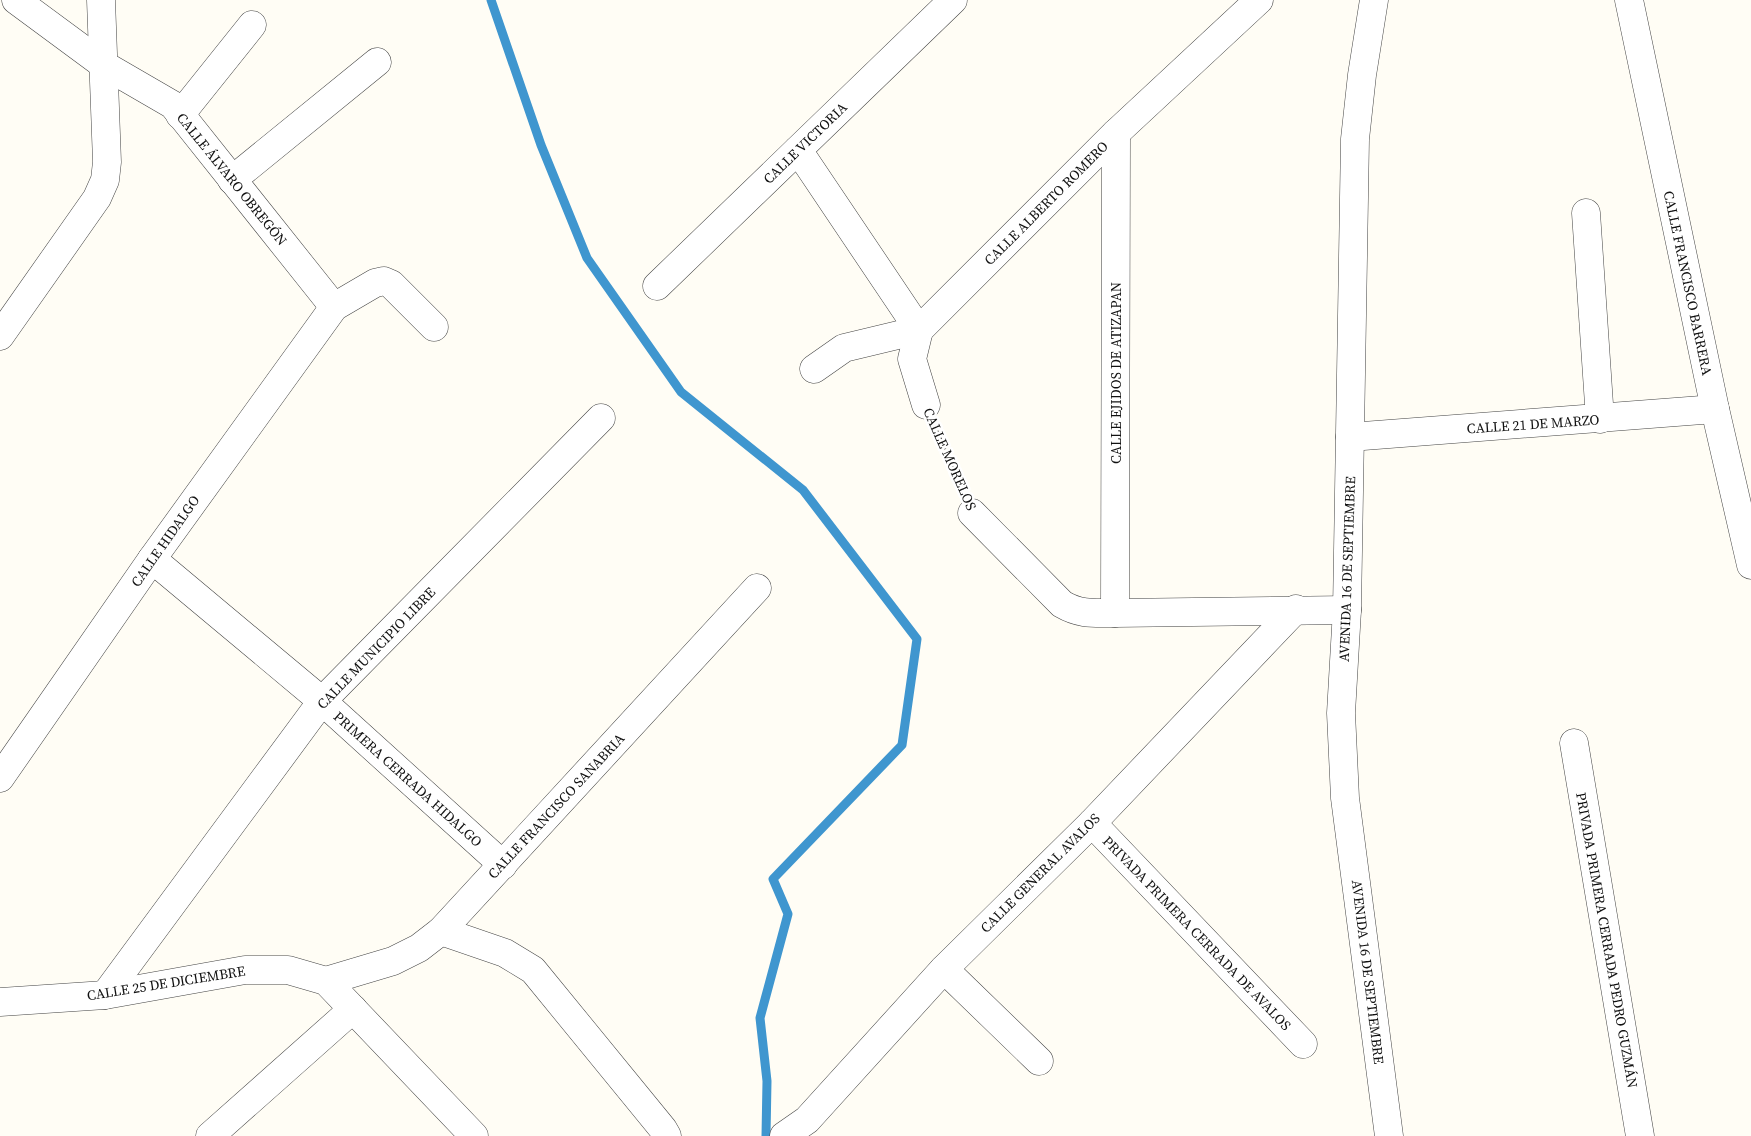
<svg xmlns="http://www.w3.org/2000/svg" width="1751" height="1136" font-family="'Source Serif 4',serif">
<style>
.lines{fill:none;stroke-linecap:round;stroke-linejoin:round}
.stream{stroke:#3f96cf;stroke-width:9}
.minor-casing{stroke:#444;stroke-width:29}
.tertiary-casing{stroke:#444;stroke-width:29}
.path{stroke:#333;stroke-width:3;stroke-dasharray:5 2.5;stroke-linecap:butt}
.minor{stroke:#fff;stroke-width:28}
.tertiary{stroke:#fff;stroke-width:28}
.labels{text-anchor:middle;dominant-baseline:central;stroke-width:5;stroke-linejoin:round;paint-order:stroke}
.street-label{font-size:14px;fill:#111;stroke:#fff}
</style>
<rect width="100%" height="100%" fill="#fffdf5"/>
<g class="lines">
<path class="stream" d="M 491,0 L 541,145 L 587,258 L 681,392 L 803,490 L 917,639 L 902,745 L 773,879 L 788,914 L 760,1018 L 767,1081 L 766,1136"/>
<defs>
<g id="minor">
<path d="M 1374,0 L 1362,75 L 1355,139 L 1347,610 L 1341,713 L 1345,798 L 1389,1136"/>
<path d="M 1629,0 L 1715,409 L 1751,565"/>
<path d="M 104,65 L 173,105 L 334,307"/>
<path d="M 180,115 L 252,25"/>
<path d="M 798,150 L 919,330 L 912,359 L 926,405"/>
<path d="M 232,180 L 377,62"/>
<path d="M 1586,213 L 1600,419"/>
<path d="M 657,286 L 953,0"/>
<path d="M 814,369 L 844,348 L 919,330 L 1116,133 L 1259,0"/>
<path d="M 1350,437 L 1715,409"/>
<path d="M 972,513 L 1062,604 C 1081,615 1094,613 1115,613 L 1347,610"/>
<path d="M 152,559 L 322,701 L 503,865"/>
<path d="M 1115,613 L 1116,133"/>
<path d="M 1574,743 L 1640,1136"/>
<path d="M 0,778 L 152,559 L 334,307 L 375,283 L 384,281 L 391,284 L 434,327"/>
<path d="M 1092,823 L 1303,1044"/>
<path d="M 441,931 L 505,953 L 533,970 L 663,1129 L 667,1136"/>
<path d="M 944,969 L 1039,1061"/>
<path d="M 326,981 L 393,961 L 419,948 L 441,931 L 757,588"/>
<path d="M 105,995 L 322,701 L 601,418"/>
<path d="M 0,1002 L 105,995 L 245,970 L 288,970 L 326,981 L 474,1136"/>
<path d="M 210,1136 L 353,1009"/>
<path d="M 784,1136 L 807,1120 L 944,969 L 1092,823 L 1296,609"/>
</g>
<g id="tertiary">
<path d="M 16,0 L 104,65"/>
<path d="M 0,336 L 97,198 L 105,180 L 107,162 L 101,0"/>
</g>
</defs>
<use href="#minor" class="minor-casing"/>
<use href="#tertiary" class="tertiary-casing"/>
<path class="path" d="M 937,431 L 961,487"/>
<use href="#minor" class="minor"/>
<use href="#tertiary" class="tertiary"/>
</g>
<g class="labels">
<g class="street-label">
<text transform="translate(805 143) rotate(-44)">CALLE VICTORIA</text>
<text transform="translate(232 179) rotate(51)">CALLE ÁLVARO OBREGÓN</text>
<text transform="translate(1046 203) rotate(-45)">CALLE ALBERTO ROMERO</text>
<text transform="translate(1688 283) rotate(78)">CALLE FRANCISCO BARRERA</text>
<text transform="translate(1116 373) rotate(-90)">CALLE EJIDOS DE ATIZAPAN</text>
<text transform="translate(1533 424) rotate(-4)">CALLE 21 DE MARZO</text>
<text transform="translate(950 459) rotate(66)">CALLE MORELOS</text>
<text transform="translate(165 541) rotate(-55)">CALLE HIDALGO</text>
<text transform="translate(1347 569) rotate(-88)">AVENIDA 16 DE SEPTIEMBRE</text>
<text transform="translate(376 648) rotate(-46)">CALLE MUNICIPIO LIBRE</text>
<text transform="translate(408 779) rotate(42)">PRIMERA CERRADA HIDALGO</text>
<text transform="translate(556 806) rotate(-47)">CALLE FRANCISCO SANABRIA</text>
<text transform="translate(1040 873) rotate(-45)">CALLE GENERAL AVALOS</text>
<text transform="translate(1197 933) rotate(46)">PRIVADA PRIMERA CERRADA DE AVALOS</text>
<text transform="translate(1607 940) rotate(80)">PRIVADA PRIMERA CERRADA PEDRO GUZMÁN</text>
<text transform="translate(1368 972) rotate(83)">AVENIDA 16 DE SEPTIEMBRE</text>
<text transform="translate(166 983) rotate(-9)">CALLE 25 DE DICIEMBRE</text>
</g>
</g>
</svg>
